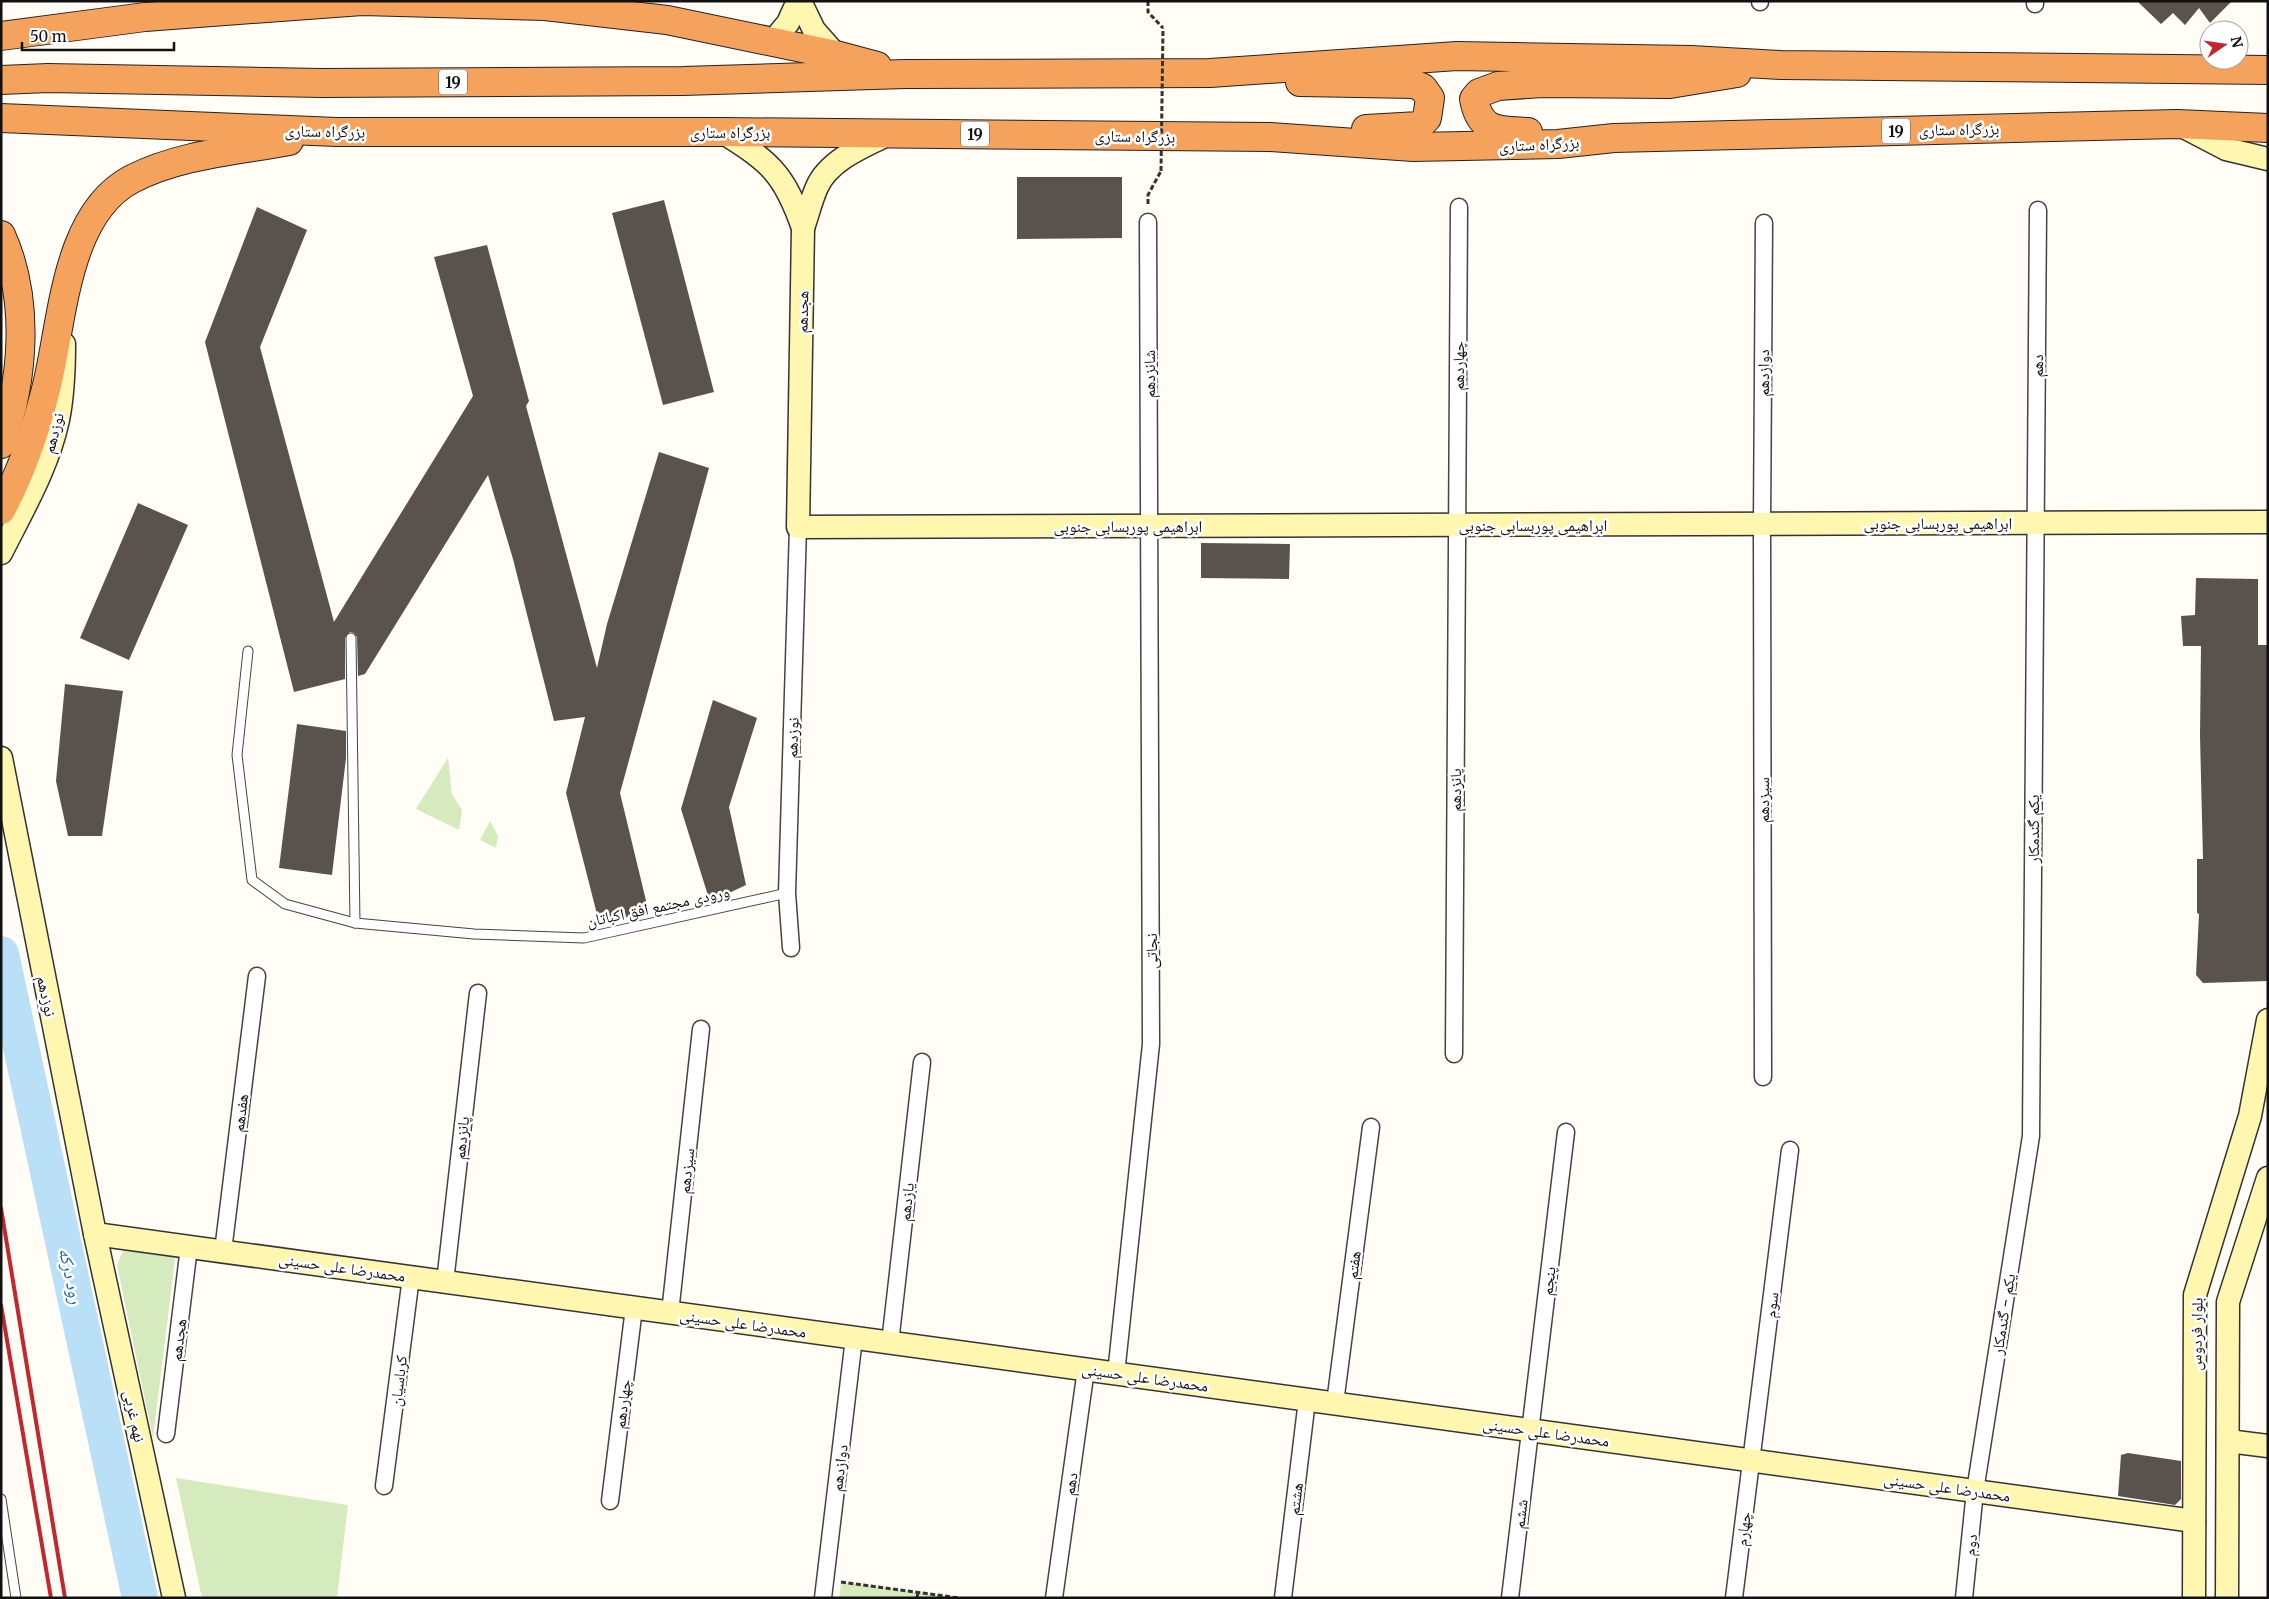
<svg xmlns="http://www.w3.org/2000/svg" width="2269" height="1599" font-family="Merriweather,'Noto Naskh Arabic',serif">
<style>
.green{fill:#d5ebbd}
.lines{fill:none;stroke-linecap:round;stroke-linejoin:round}
.river{stroke:#b9e0f7;stroke-width:36}
.building{fill:#5a524d}
.lane-casing{stroke:#444;stroke-width:11}
.street-casing{stroke:#444;stroke-width:19}
.secondary-casing{stroke:#333;stroke-width:25}
.highway-casing{stroke:#222;stroke-width:30}
.path{stroke:#333;stroke-width:3;stroke-dasharray:5 2.5;stroke-linecap:butt}
.lane{stroke:#fff;stroke-width:9}
.street{stroke:#fff;stroke-width:16}
.secondary{stroke:#fff6b0;stroke-width:22}
.highway{stroke:#f5a25d;stroke-width:28}
.rail{stroke:#c4262e;stroke-width:4}
.path-bridge{stroke:#333;stroke-width:3;stroke-dasharray:5 2.5;stroke-linecap:butt}
.labels{text-anchor:middle;dominant-baseline:central;stroke-width:5;stroke-linejoin:round;paint-order:stroke}
.shield{fill:#fff;stroke:#585858;stroke-width:1}
.shield-label{font-size:15px;font-weight:bold;fill:#111}
.street-label{font-size:16px;fill:#111;stroke:#fff}
.water-label{font-size:18px;font-style:italic;fill:#1768a6;stroke:#fff}
</style>
<rect width="100%" height="100%" fill="#fffdf5"/>
<g class="green">
<path d="M 448,758 L 452,794 L 462,810 L 459,830 L 416,809 Z"/>
<path d="M 490,821 L 498,836 L 496,848 L 480,840 Z"/>
<path d="M 124,1248 L 176,1251 L 153,1438 L 117,1265 Z"/>
<path d="M 176,1478 L 348,1505 L 337,1598 L 202,1598 Z"/>
<path d="M 841,1582 L 959,1598 L 839,1598 Z"/>
</g>
<g class="lines">
<path class="river" d="M 1,954 L 140,1598"/>
</g>
<g class="building">
<path d="M 2137,1 L 2232,1 L 2210,23 L 2199,8 L 2185,25 L 2173,13 L 2161,24 Z"/>
<path d="M 1017,177 L 1122,177 L 1122,238 L 1017,239 Z"/>
<path d="M 664,200 L 714,392 L 663,405 L 612,213 Z"/>
<path d="M 257,207 L 307,230 L 260,347 L 334,622 L 473,396 L 434,257 L 487,245 L 529,401 L 526,406 L 597,668 L 607,624 L 659,452 L 709,468 L 620,793 L 649,913 L 599,922 L 566,793 L 585,717 L 554,721 L 513,559 L 488,475 L 365,674 L 358,676 L 357,637 L 354,633 L 350,632 L 345,638 L 345,679 L 294,692 L 205,342 Z"/>
<path d="M 138,503 L 188,525 L 129,660 L 80,638 Z"/>
<path d="M 1201,543 L 1290,544 L 1289,579 L 1201,578 Z"/>
<path d="M 2196,578 L 2258,579 L 2258,645 L 2268,645 L 2268,981 L 2203,983 L 2196,975 L 2199,914 L 2197,913 L 2197,859 L 2203,859 L 2200,736 L 2201,646 L 2183,646 L 2181,616 L 2195,615 Z"/>
<path d="M 65,684 L 123,691 L 102,836 L 68,836 L 56,781 Z"/>
<path d="M 713,700 L 757,718 L 729,807 L 746,885 L 710,902 L 681,809 Z"/>
<path d="M 297,724 L 346,731 L 346,758 L 332,875 L 279,868 Z"/>
<path d="M 2128,1453 L 2181,1461 L 2181,1499 L 2175,1505 L 2118,1496 L 2121,1455 Z"/>
</g>
<g class="lines">
<defs>
<g id="lane">
<path d="M 351,638 L 355,923"/>
<path d="M 248,651 L 237,755 L 252,880 L 285,904 L 355,923 L 474,934 L 584,938 L 787,893"/>
<path d="M 1,1499 L 16,1598"/>
</g>
<g id="street">
<path d="M 1760,1 L 1760,2"/>
<path d="M 2035,1 L 2035,4"/>
<path d="M 791,948 L 787,893 L 798,527"/>
<path d="M 1454,1054 L 1459,207"/>
<path d="M 1763,1077 L 1762,524 L 1764,223"/>
<path d="M 223,1251 L 257,976"/>
<path d="M 445,1282 L 478,993"/>
<path d="M 670,1313 L 701,1029"/>
<path d="M 890,1343 L 922,1062"/>
<path d="M 1116,1374 L 1151,1044 L 1148,222"/>
<path d="M 1335,1403 L 1371,1127"/>
<path d="M 166,1434 L 189,1247"/>
<path d="M 384,1486 L 411,1277"/>
<path d="M 610,1501 L 634,1308"/>
<path d="M 823,1598 L 854,1338"/>
<path d="M 1054,1598 L 1086,1369"/>
<path d="M 1283,1598 L 1307,1400"/>
<path d="M 1510,1598 L 1566,1132"/>
<path d="M 1734,1598 L 1790,1150"/>
<path d="M 1964,1598 L 1975,1491 L 2031,1136 L 2038,210"/>
</g>
<g id="secondary">
<path d="M 800,1 L 814,30 L 836,55"/>
<path d="M 772,42 L 788,23 L 798,1"/>
<path d="M 2180,125 L 2226,149 L 2268,159"/>
<path d="M 722,132 C 770,162 784,173 803,228 L 798,527 L 2268,522"/>
<path d="M 803,228 C 808,214 811,200 817,187 C 829,160 864,146 889,134"/>
<path d="M 1,553 C 22,511 48,467 58,420 C 63,395 64,369 64,344"/>
<path d="M 1,758 L 95,1234 L 174,1598"/>
<path d="M 95,1234 L 2194,1521"/>
<path d="M 2228,1441 L 2268,1446"/>
<path d="M 2194,1598 L 2195,1295 L 2250,1116 L 2268,1020"/>
<path d="M 2227,1598 L 2228,1302 L 2268,1178"/>
</g>
<g id="highway">
<path d="M 1,36 L 145,17 L 362,1 L 545,6 L 667,20 L 836,55 L 877,66"/>
<path d="M 1,80 L 48,78 L 321,83 L 683,81 L 905,74 L 1210,73 L 1457,56 L 1691,60 L 1781,65 L 2268,70"/>
<path d="M 1300,82 L 1414,84 L 1423,88 L 1430,98 L 1427,118 L 1419,126 L 1366,129"/>
<path d="M 1,118 L 336,132 L 722,132 L 1270,137 L 1413,147 L 1558,144 L 1614,138 L 2177,124 L 2268,128"/>
<path d="M 1528,132 C 1499,130 1480,133 1474,99 L 1479,93 L 1498,86 L 1542,83 L 1670,84 L 1737,73"/>
<path d="M 1,235 C 30,299 24,379 1,444"/>
<path d="M 1,510 C 21,473 35,432 45,393 C 63,327 63,215 132,179 C 181,154 236,151 289,141"/>
</g>
</defs>
<use href="#lane" class="lane-casing"/>
<use href="#street" class="street-casing"/>
<use href="#secondary" class="secondary-casing"/>
<use href="#highway" class="highway-casing"/>
<g class="path">
<path d="M 1148,1 L 1148,12 L 1163,28"/>
<path d="M 1148,204 L 1148,195 L 1161,171"/>
<path d="M 841,1582 L 959,1598"/>
<path d="M 917,1598 L 918,1592"/>
</g>
<use href="#lane" class="lane"/>
<use href="#street" class="street"/>
<use href="#secondary" class="secondary"/>
<use href="#highway" class="highway"/>
<g class="rail">
<path d="M 1,1208 L 65,1598"/>
<path d="M 1,1305 L 51,1598"/>
</g>
<path class="path-bridge" d="M 1161,171 L 1163,28"/>
</g>
<g class="labels">
<g class="shield">
<rect x="439" y="69.5" width="28" height="25" rx="4"/>
<rect x="1882" y="118.5" width="28" height="25" rx="4"/>
<rect x="961" y="121.5" width="28" height="25" rx="4"/>
</g>
<g class="shield-label">
<text x="453" y="82">19</text>
<text x="1896" y="131">19</text>
<text x="975" y="134">19</text>
</g>
<g class="street-label">
<text transform="translate(1959 129) rotate(-1)">بزرگراه ستاری</text>
<text transform="translate(325 131) rotate(1)">بزرگراه ستاری</text>
<text x="730" y="132">بزرگراه ستاری</text>
<text transform="translate(1135 136) rotate(1)">بزرگراه ستاری</text>
<text transform="translate(1539 144) rotate(-3)">بزرگراه ستاری</text>
<text transform="translate(802 312) rotate(-89)">هجدهم</text>
<text transform="translate(1458 366) rotate(-90)">چهاردهم</text>
<text transform="translate(2037 366) rotate(-90)">دهم</text>
<text transform="translate(1763 373) rotate(-90)">دوازدهم</text>
<text transform="translate(1149 374) rotate(-90)">شانزدهم</text>
<text transform="translate(53 433) rotate(-75)">نوزدهم</text>
<text x="1938" y="523">ابراهیمی پوربسابی جنوبی</text>
<text x="1533" y="525">ابراهیمی پوربسابی جنوبی</text>
<text x="1128" y="526">ابراهیمی پوربسابی جنوبی</text>
<text transform="translate(792 738) rotate(-88)">نوزدهم</text>
<text transform="translate(1455 790) rotate(-90)">پانزدهم</text>
<text transform="translate(1763 800) rotate(-90)">سیزدهم</text>
<text transform="translate(2033 829) rotate(-90)">یکم گندمکار</text>
<text transform="translate(658 906) rotate(-12)">ورودی مجتمع افق اکباتان</text>
<text transform="translate(1151 951) rotate(-90)">نجاتی</text>
<text transform="translate(47 996) rotate(78)">نوزدهم</text>
<text transform="translate(240 1113) rotate(-83)">هفدهم</text>
<text transform="translate(461 1138) rotate(-84)">پانزدهم</text>
<text transform="translate(686 1171) rotate(-84)">سیزدهم</text>
<text transform="translate(906 1202) rotate(-84)">یازدهم</text>
<text transform="translate(1353 1265) rotate(-83)">هفتم</text>
<text transform="translate(342 1267) rotate(8)">محمدرضا علی حسینی</text>
<text transform="translate(1548 1281) rotate(-83)">پنجم</text>
<text transform="translate(1771 1305) rotate(-83)">سوم</text>
<text transform="translate(2003 1314) rotate(-81)">یکم - گندمکار</text>
<text transform="translate(743 1323) rotate(8)">محمدرضا علی حسینی</text>
<text transform="translate(2196 1334) rotate(-89)">بلوار فردوس</text>
<text transform="translate(178 1340) rotate(-83)">هجدهم</text>
<text transform="translate(1145 1377) rotate(8)">محمدرضا علی حسینی</text>
<text transform="translate(398 1381) rotate(-83)">کرباسیان</text>
<text transform="translate(622 1404) rotate(-83)">چهاردهم</text>
<text transform="translate(135 1416) rotate(78)">نهم غربی</text>
<text transform="translate(1546 1432) rotate(8)">محمدرضا علی حسینی</text>
<text transform="translate(839 1468) rotate(-83)">دوازدهم</text>
<text transform="translate(1070 1484) rotate(-82)">دهم</text>
<text transform="translate(1947 1487) rotate(8)">محمدرضا علی حسینی</text>
<text transform="translate(1295 1499) rotate(-83)">هشتم</text>
<text transform="translate(1520 1514) rotate(-83)">ششم</text>
<text transform="translate(1743 1529) rotate(-83)">چهارم</text>
<text transform="translate(1970 1545) rotate(-84)">دوم</text>
</g>
<g class="water-label">
<text transform="translate(71 1276) rotate(78)">رود درکه</text>
</g>
</g>
<rect width="2269" height="1599" fill="none" stroke="#111111" stroke-width="5"/>
<g transform="translate(2224 45) rotate(77)"><circle r="24" fill="#ffffff" stroke="#a0a0a0"/>
<path d="M0-4L9 19L0 12L-9 19Z" fill="#c4262e"/>
<text y="-8" font-size="14" font-weight="bold" text-anchor="middle" fill="#111111">N</text>
</g>
<path d="M22 42v8h152v-8" fill="none" stroke="#111111" stroke-width="2.5"/>
<text x="30" y="42" font-size="15" fill="#111111" stroke="#ffffff" stroke-width="4" paint-order="stroke">50 m</text>
</svg>
